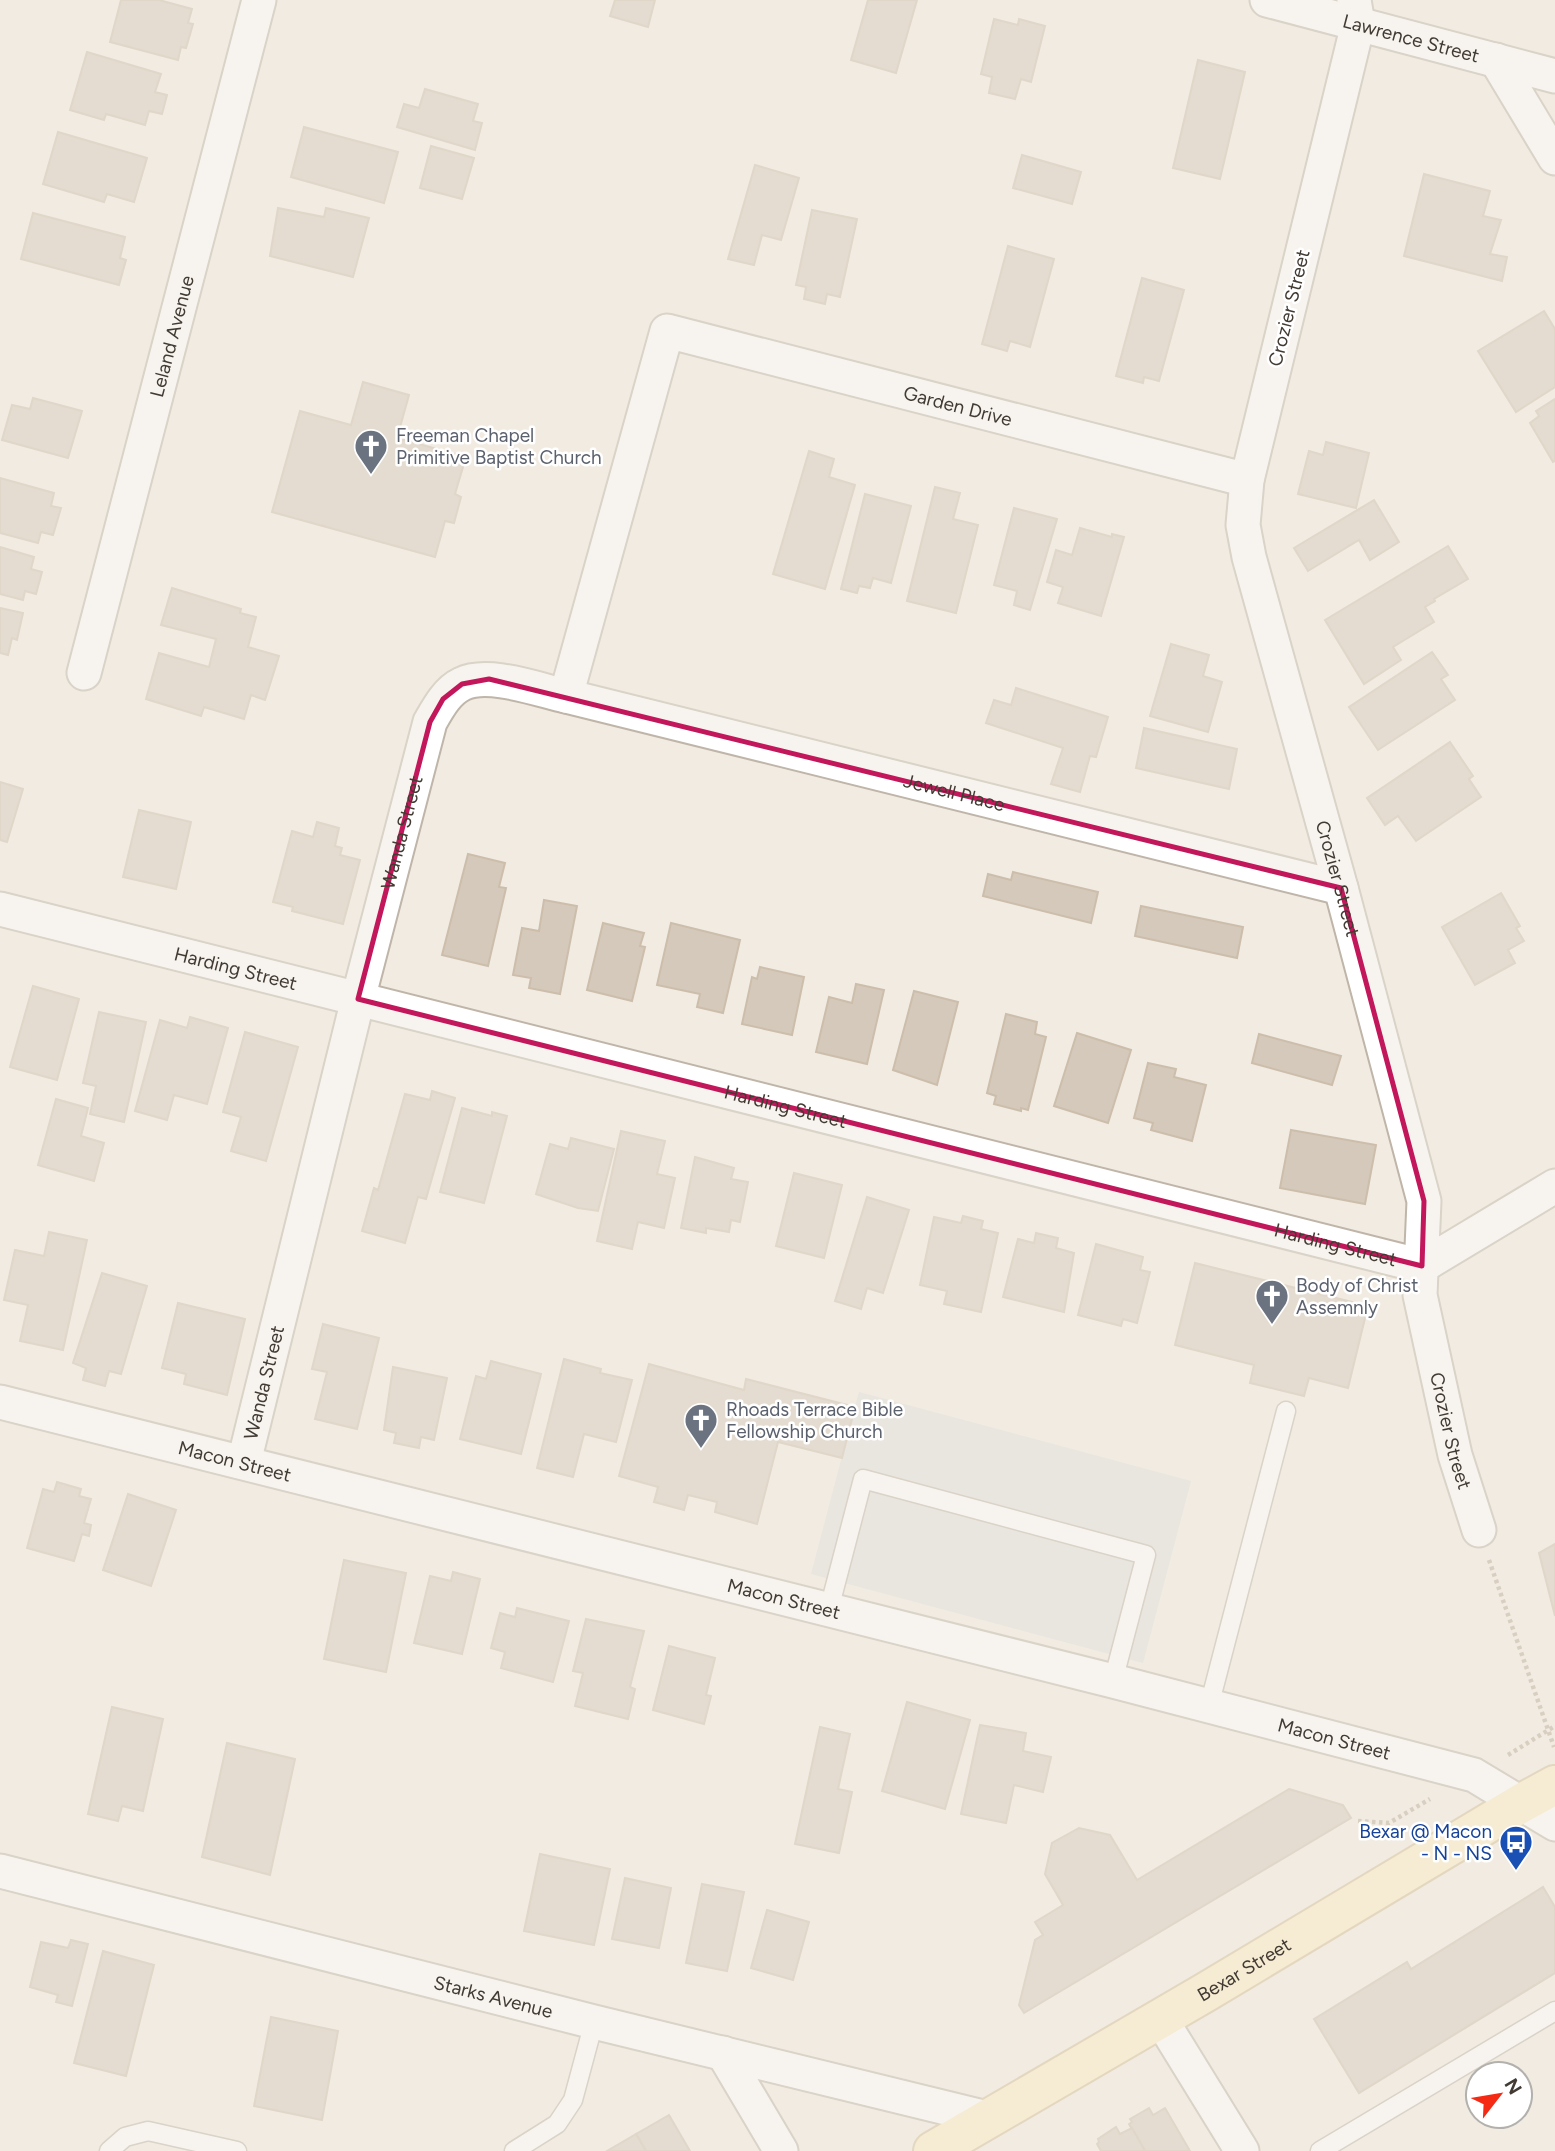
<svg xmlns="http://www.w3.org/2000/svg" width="1555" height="2151" font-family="Figtree,sans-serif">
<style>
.parking{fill:#e1dedb}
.building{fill:#d5c9bb;stroke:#ccbeab;stroke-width:2}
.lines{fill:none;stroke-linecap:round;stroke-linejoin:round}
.lane-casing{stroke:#bfb5a8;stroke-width:21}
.street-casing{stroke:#bfb5a8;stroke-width:37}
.secondary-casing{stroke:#d3bf94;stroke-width:42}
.path{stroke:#bdad97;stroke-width:4.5;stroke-dasharray:3.5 3.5;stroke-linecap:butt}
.lane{stroke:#fff;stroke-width:18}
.street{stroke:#fff;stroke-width:33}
.secondary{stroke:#fdebc0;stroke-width:38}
.marked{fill:none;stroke:#c2185b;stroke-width:5;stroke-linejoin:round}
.labels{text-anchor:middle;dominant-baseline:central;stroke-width:5;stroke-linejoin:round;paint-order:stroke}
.street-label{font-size:19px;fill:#423b33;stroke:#fff}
.worship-label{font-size:19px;fill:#5b616d;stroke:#fff;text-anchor:start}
.transit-label{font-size:19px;fill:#164399;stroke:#fff;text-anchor:end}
</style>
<rect width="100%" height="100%" fill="#f1ebe2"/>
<path class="parking" d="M 859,1392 L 1191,1481 L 1143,1663 L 811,1574 Z"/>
<g class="building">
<path d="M 121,0 L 159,0 L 192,9 L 188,23 L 193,24 L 186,48 L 181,47 L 178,60 L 110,42 Z"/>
<path d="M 615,0 L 655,0 L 648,27 L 610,16 Z"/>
<path d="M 868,0 L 917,0 L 896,73 L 851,60 Z"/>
<path d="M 994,19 L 1018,25 L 1019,19 L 1045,26 L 1031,82 L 1021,79 L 1015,99 L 989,93 L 992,77 L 981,74 Z"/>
<path d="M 87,52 L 161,74 L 155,92 L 167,95 L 162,114 L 149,111 L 145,125 L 106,114 L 104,120 L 70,110 Z"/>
<path d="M 1198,60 L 1245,72 L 1220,179 L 1173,168 Z"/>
<path d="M 425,89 L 478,104 L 473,121 L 482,123 L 475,150 L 397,127 L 404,104 L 419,108 Z"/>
<path d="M 304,127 L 398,152 L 384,203 L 291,177 Z"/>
<path d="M 58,132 L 147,158 L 134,202 L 107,194 L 104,202 L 43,184 Z"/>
<path d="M 431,146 L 474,158 L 462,199 L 420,188 Z"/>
<path d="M 1022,155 L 1081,172 L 1072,204 L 1013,188 Z"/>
<path d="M 755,165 L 799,178 L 781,240 L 762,235 L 754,265 L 728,259 Z"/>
<path d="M 1424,174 L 1490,191 L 1483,216 L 1501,220 L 1490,254 L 1507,257 L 1502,281 L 1404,256 Z"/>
<path d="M 278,208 L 324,217 L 326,208 L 369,218 L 353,277 L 270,256 Z"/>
<path d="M 812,210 L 857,219 L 840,297 L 827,294 L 825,304 L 804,299 L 806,287 L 796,285 Z"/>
<path d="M 33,213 L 125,237 L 120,258 L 126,260 L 119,285 L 21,259 Z"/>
<path d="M 1008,246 L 1054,259 L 1030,347 L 1010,341 L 1007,351 L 982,344 Z"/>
<path d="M 1142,278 L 1184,290 L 1159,381 L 1144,377 L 1143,383 L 1116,376 Z"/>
<path d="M 1544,311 L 1555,329 L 1555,387 L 1516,412 L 1478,351 Z"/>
<path d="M 363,382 L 409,395 L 397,438 L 466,457 L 455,494 L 461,497 L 454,523 L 445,521 L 435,557 L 272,512 L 300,411 L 351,425 Z"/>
<path d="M 33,398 L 82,411 L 68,458 L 2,440 L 12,405 L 30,409 Z"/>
<path d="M 1555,399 L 1555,461 L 1553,462 L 1530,423 L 1539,416 L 1536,411 Z"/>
<path d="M 1326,442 L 1369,453 L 1356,508 L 1298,494 L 1309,451 L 1323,455 Z"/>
<path d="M 809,451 L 834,459 L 829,477 L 855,485 L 825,589 L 773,574 Z"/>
<path d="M 0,478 L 54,493 L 51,506 L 61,508 L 53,535 L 41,532 L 38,543 L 0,533 Z"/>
<path d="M 935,487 L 960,493 L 953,519 L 978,525 L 956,613 L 907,601 Z"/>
<path d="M 865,494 L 911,506 L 891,583 L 873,578 L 870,588 L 859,586 L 857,593 L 841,589 Z"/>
<path d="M 1374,500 L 1399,542 L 1370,560 L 1359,540 L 1308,571 L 1294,548 Z"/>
<path d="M 1014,508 L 1057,519 L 1030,610 L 1014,605 L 1017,591 L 994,585 Z"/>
<path d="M 1080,528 L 1112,537 L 1112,534 L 1124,537 L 1101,616 L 1058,603 L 1063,587 L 1047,582 L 1056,550 L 1072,555 Z"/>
<path d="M 1448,546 L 1468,579 L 1434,599 L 1435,601 L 1425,607 L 1434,622 L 1393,647 L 1401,660 L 1364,684 L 1325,620 Z"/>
<path d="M 0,547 L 34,557 L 31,569 L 42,572 L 36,594 L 25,591 L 23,600 L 0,594 Z"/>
<path d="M 172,588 L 241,609 L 240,613 L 256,617 L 248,647 L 279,656 L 265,700 L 251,695 L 244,719 L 204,707 L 201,716 L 146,699 L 159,653 L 209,667 L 216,639 L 161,625 Z"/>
<path d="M 0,608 L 23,613 L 17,640 L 12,638 L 8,655 L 0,653 Z"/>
<path d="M 1171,644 L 1209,655 L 1203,676 L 1222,682 L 1208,732 L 1150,716 Z"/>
<path d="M 1432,652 L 1448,675 L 1441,679 L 1455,700 L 1378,750 L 1349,707 Z"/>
<path d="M 1016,688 L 1108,717 L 1096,757 L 1090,756 L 1080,792 L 1051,784 L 1063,748 L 986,723 L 994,700 L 1011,705 Z"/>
<path d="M 1144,728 L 1237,749 L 1229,789 L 1136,768 Z"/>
<path d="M 1450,742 L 1473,776 L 1469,779 L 1481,797 L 1416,841 L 1398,816 L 1385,825 L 1367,798 Z"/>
<path d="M 0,782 L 23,789 L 7,842 L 0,840 Z"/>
<path d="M 139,810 L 191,822 L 176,889 L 123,877 Z"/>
<path d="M 317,822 L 339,828 L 335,846 L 342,848 L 340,855 L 360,860 L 343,924 L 292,911 L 293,907 L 273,902 L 292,831 L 313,837 Z"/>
<path d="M 468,854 L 505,863 L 499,887 L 506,888 L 488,966 L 442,955 Z"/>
<path d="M 1013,872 L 1098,892 L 1091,923 L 983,896 L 988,874 L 1011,880 Z"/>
<path d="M 1501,893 L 1520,926 L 1516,928 L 1524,941 L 1508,950 L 1515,963 L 1475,985 L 1442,927 Z"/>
<path d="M 544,900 L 577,906 L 560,994 L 529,988 L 531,978 L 513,975 L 522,928 L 539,931 Z"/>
<path d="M 1141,906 L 1243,927 L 1237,958 L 1135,936 Z"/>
<path d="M 603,923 L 644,933 L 640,946 L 645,947 L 632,1001 L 587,990 Z"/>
<path d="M 671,923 L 740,940 L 723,1013 L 697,1007 L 700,994 L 657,985 Z"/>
<path d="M 760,967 L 804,977 L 792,1035 L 742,1024 L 752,977 L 757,979 Z"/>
<path d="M 856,984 L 884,990 L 867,1064 L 816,1052 L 829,997 L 852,1003 Z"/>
<path d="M 33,986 L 79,999 L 57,1080 L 10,1067 Z"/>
<path d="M 914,991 L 958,1002 L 937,1085 L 893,1070 Z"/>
<path d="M 99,1012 L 146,1022 L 124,1122 L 90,1114 L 96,1086 L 83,1083 Z"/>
<path d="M 1006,1014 L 1037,1022 L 1035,1034 L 1046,1037 L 1028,1110 L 1021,1108 L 1021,1111 L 994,1104 L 996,1096 L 987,1093 Z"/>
<path d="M 190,1017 L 228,1028 L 207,1104 L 174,1095 L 167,1120 L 135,1111 L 160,1020 L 187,1028 Z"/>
<path d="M 245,1032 L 298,1047 L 266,1161 L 231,1151 L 241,1117 L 223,1112 Z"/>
<path d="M 1077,1033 L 1131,1050 L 1108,1123 L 1054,1106 Z"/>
<path d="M 1259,1034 L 1341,1056 L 1332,1085 L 1252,1063 Z"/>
<path d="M 1148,1063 L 1176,1069 L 1174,1077 L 1206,1085 L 1192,1141 L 1151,1130 L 1153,1123 L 1134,1118 Z"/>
<path d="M 432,1091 L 455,1098 L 426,1199 L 418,1197 L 405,1243 L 362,1231 L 374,1188 L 378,1190 L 405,1094 L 430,1100 Z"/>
<path d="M 56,1099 L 88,1108 L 81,1136 L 104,1143 L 94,1181 L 38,1165 Z"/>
<path d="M 462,1108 L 492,1116 L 492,1112 L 507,1116 L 484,1203 L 440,1192 Z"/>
<path d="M 1291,1130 L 1376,1145 L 1365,1204 L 1280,1188 Z"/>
<path d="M 621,1131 L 665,1141 L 657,1174 L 675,1178 L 664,1228 L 638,1222 L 632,1249 L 597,1241 Z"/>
<path d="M 571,1138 L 614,1149 L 598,1211 L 578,1208 L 536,1194 L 550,1144 L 568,1149 Z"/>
<path d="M 695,1157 L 734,1168 L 731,1179 L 748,1182 L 740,1222 L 731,1220 L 729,1232 L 706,1228 L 706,1233 L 681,1228 Z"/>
<path d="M 794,1173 L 842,1185 L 824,1258 L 776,1246 Z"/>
<path d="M 867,1197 L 909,1210 L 883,1293 L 867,1288 L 861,1309 L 835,1301 Z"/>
<path d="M 963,1216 L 983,1221 L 981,1229 L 998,1233 L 981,1312 L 944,1304 L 947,1291 L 920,1285 L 934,1217 L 961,1223 Z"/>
<path d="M 49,1232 L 87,1240 L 63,1350 L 20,1341 L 28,1305 L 4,1300 L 15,1250 L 44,1256 Z"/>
<path d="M 1036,1233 L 1058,1238 L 1056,1248 L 1074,1253 L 1064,1312 L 1003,1297 L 1018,1239 L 1034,1243 Z"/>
<path d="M 1096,1244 L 1143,1257 L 1140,1270 L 1150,1272 L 1137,1323 L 1123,1319 L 1121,1326 L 1078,1315 Z"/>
<path d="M 1195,1263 L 1368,1306 L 1348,1388 L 1309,1378 L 1304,1396 L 1250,1383 L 1254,1365 L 1175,1345 Z"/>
<path d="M 102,1273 L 147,1286 L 121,1374 L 109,1371 L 105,1386 L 83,1380 L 86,1368 L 73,1363 Z"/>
<path d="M 178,1303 L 245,1319 L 227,1395 L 184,1384 L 186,1374 L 162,1368 Z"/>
<path d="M 323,1324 L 379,1338 L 357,1429 L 315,1419 L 327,1372 L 312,1369 Z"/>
<path d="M 564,1359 L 601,1369 L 600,1373 L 632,1380 L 616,1442 L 584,1434 L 573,1477 L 537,1468 Z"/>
<path d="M 491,1361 L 541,1374 L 521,1454 L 460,1439 L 476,1376 L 486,1379 Z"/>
<path d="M 649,1364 L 744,1390 L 746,1379 L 855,1407 L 842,1458 L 778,1442 L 757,1524 L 715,1512 L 717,1502 L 688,1495 L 684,1510 L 654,1502 L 658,1487 L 619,1476 Z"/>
<path d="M 393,1367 L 447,1378 L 434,1440 L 421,1437 L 419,1448 L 394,1443 L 396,1433 L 384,1430 Z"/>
<path d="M 57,1482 L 81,1489 L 79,1496 L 91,1499 L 84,1523 L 91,1525 L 89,1536 L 82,1534 L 74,1561 L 27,1548 L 43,1489 L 54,1492 Z"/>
<path d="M 128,1494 L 176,1510 L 151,1586 L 103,1570 Z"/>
<path d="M 1555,1544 L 1555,1616 L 1539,1553 Z"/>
<path d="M 344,1560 L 406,1573 L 386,1672 L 324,1659 Z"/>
<path d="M 453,1572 L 480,1579 L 462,1654 L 414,1643 L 430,1576 L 451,1581 Z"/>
<path d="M 517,1608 L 569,1621 L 553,1682 L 501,1668 L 505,1652 L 491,1648 L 500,1613 L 515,1617 Z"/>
<path d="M 586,1619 L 644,1631 L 630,1687 L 635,1689 L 628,1719 L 575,1706 L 583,1673 L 573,1671 Z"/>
<path d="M 669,1646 L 715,1658 L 706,1695 L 711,1696 L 704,1724 L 653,1710 Z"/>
<path d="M 907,1702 L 970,1720 L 945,1809 L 882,1791 Z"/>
<path d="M 112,1707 L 163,1719 L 143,1811 L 122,1806 L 118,1821 L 88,1814 Z"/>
<path d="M 980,1725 L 1026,1733 L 1023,1751 L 1051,1757 L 1043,1792 L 1014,1785 L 1006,1823 L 961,1814 Z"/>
<path d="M 820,1727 L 850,1734 L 838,1789 L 852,1792 L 839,1853 L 795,1844 Z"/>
<path d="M 227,1743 L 295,1759 L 270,1875 L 202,1857 Z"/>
<path d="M 1289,1789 L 1343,1805 L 1351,1818 L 1024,2013 L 1019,2005 L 1035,1940 L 1043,1935 L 1035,1922 L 1063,1905 L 1045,1874 L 1052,1843 L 1079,1828 L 1110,1835 L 1137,1880 Z"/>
<path d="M 540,1854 L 610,1869 L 594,1945 L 524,1931 Z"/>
<path d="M 625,1878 L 671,1888 L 659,1948 L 612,1939 Z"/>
<path d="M 702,1884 L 744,1892 L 727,1971 L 686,1963 Z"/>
<path d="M 1543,1887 L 1555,1907 L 1555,1973 L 1359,2093 L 1314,2019 L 1407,1962 L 1411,1969 Z"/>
<path d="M 767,1910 L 809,1922 L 793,1980 L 751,1968 Z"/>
<path d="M 71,1940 L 88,1944 L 72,2006 L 56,2002 L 58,1995 L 30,1987 L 41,1942 L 68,1948 Z"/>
<path d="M 103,1951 L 154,1965 L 126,2076 L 74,2063 Z"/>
<path d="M 271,2017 L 338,2031 L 322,2120 L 254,2106 Z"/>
<path d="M 1149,2108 L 1153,2115 L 1165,2108 L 1190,2151 L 1145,2151 L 1129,2124 L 1132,2122 L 1130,2119 Z"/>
<path d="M 669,2115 L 690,2151 L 646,2151 L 636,2134 Z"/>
<path d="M 1116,2127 L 1120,2134 L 1132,2128 L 1145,2151 L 1101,2151 L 1097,2144 L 1099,2142 L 1098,2139 Z"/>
<path d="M 636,2134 L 646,2151 L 607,2151 Z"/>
</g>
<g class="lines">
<defs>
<g id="lane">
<path d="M 829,1609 L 863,1479 L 1146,1555 L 1113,1681"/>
<path d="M 1209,1706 L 1286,1411"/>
<path d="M 109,2151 L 125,2137 L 148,2131 L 237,2151"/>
<path d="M 514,2151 L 557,2124 L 573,2100 L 594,2022"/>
<path d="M 1320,2151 L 1555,2011"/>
</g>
<g id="street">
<path id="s1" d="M 1267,0 L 1555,76"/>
<path id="s2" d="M 1354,0 L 1358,24 L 1247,480 L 1243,525 L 1249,557 L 1341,888 L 1424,1201 L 1420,1295 L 1455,1455 L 1479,1530"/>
<path d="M 1496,60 L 1555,158"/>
<path id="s3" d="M 84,673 L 259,0"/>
<path id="s4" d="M 566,696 L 667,331 L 1247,480"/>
<path id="s5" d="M 0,909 L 1422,1266 L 1555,1186"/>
<path id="s6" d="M 0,1402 L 1113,1681 L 1474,1775 L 1555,1824"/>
<path id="s7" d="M 244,1462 L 358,999 L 430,722 C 438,708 447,691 462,684 C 488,671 539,690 566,696 L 1341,888"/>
<path id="s8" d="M 0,1871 L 594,2022 L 987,2118"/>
<path d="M 1160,2018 L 1242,2151"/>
<path d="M 723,2053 L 781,2151"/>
</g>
<g id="secondary">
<path id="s9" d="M 933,2151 L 1206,1992 L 1520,1804 L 1555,1785"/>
</g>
</defs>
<use href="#lane" class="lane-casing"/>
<use href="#street" class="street-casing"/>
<use href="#secondary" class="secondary-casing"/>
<g class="path">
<path d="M 1489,1560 L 1554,1747"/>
<path d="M 1508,1755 L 1555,1726"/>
<path d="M 1358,1821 L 1389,1823 L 1430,1799"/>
</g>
<use href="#lane" class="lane"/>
<use href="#street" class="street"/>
<use href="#secondary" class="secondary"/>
</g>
<path d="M0 0H1555V2151H0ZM 489,679 L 1341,888 L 1424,1201 L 1422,1266 L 358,999 L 430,722 L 443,699 L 462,684 Z" fill="#f1ebe2" fill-opacity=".55" fill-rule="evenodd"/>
<path class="marked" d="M 489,679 L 1341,888 L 1424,1201 L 1422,1266 L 358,999 L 430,722 L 443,699 L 462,684 Z"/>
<defs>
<symbol id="church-pin" viewBox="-11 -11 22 30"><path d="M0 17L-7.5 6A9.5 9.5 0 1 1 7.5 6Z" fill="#6b7280" stroke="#fff"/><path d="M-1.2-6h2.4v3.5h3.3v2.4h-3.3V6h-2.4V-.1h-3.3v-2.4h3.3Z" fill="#fff"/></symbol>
<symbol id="bus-pin" viewBox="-11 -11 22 30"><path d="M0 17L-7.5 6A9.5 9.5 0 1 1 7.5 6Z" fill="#1a4fb4" stroke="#fff"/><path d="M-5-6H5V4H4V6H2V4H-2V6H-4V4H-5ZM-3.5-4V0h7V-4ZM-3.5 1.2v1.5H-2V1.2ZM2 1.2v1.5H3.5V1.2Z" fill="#fff"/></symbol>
</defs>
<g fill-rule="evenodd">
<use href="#church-pin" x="352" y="427" width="38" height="52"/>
<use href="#church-pin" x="1253" y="1277" width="38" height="52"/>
<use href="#church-pin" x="682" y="1401" width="38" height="52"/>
<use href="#bus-pin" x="1497" y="1823" width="38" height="52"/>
</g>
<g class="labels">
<g class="street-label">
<text stroke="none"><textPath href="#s1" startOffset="149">Lawrence Street</textPath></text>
<text transform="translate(1289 308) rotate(-76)">Crozier Street</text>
<text stroke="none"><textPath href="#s3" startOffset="348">Leland Avenue</textPath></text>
<text stroke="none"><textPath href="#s4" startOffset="679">Garden Drive</textPath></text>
<text stroke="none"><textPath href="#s7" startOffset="1320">Jewell Place</textPath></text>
<text stroke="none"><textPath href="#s7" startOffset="649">Wanda Street</textPath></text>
<text stroke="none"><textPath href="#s2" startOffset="905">Crozier Street</textPath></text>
<text stroke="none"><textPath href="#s5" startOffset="243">Harding Street</textPath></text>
<text stroke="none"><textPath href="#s5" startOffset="810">Harding Street</textPath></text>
<text stroke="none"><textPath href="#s5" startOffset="1377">Harding Street</textPath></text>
<text stroke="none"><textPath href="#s7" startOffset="82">Wanda Street</textPath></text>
<text stroke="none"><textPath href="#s2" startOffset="1472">Crozier Street</textPath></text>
<text stroke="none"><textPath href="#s6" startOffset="242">Macon Street</textPath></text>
<text stroke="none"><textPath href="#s6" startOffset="808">Macon Street</textPath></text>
<text stroke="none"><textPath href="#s6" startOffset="1376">Macon Street</textPath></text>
<text stroke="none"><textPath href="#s9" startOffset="360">Bexar Street</textPath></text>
<text stroke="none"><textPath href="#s8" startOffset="509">Starks Avenue</textPath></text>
</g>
<g class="worship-label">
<text x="396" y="435">Freeman Chapel<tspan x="396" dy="22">Primitive Baptist Church</tspan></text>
<text x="1296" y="1285">Body of Christ<tspan x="1296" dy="22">Assemnly</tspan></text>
<text x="726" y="1409">Rhoads Terrace Bible<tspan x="726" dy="22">Fellowship Church</tspan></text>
</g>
<g class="transit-label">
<text x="1492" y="1831">Bexar @ Macon<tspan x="1492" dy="22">- N - NS</tspan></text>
</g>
</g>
<g transform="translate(1499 2095) rotate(59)"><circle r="33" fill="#ffffff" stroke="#b3b1ad" stroke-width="2"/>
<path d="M0-5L12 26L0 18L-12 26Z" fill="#f52a14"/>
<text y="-10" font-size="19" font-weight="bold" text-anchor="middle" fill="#423b33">N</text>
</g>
</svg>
